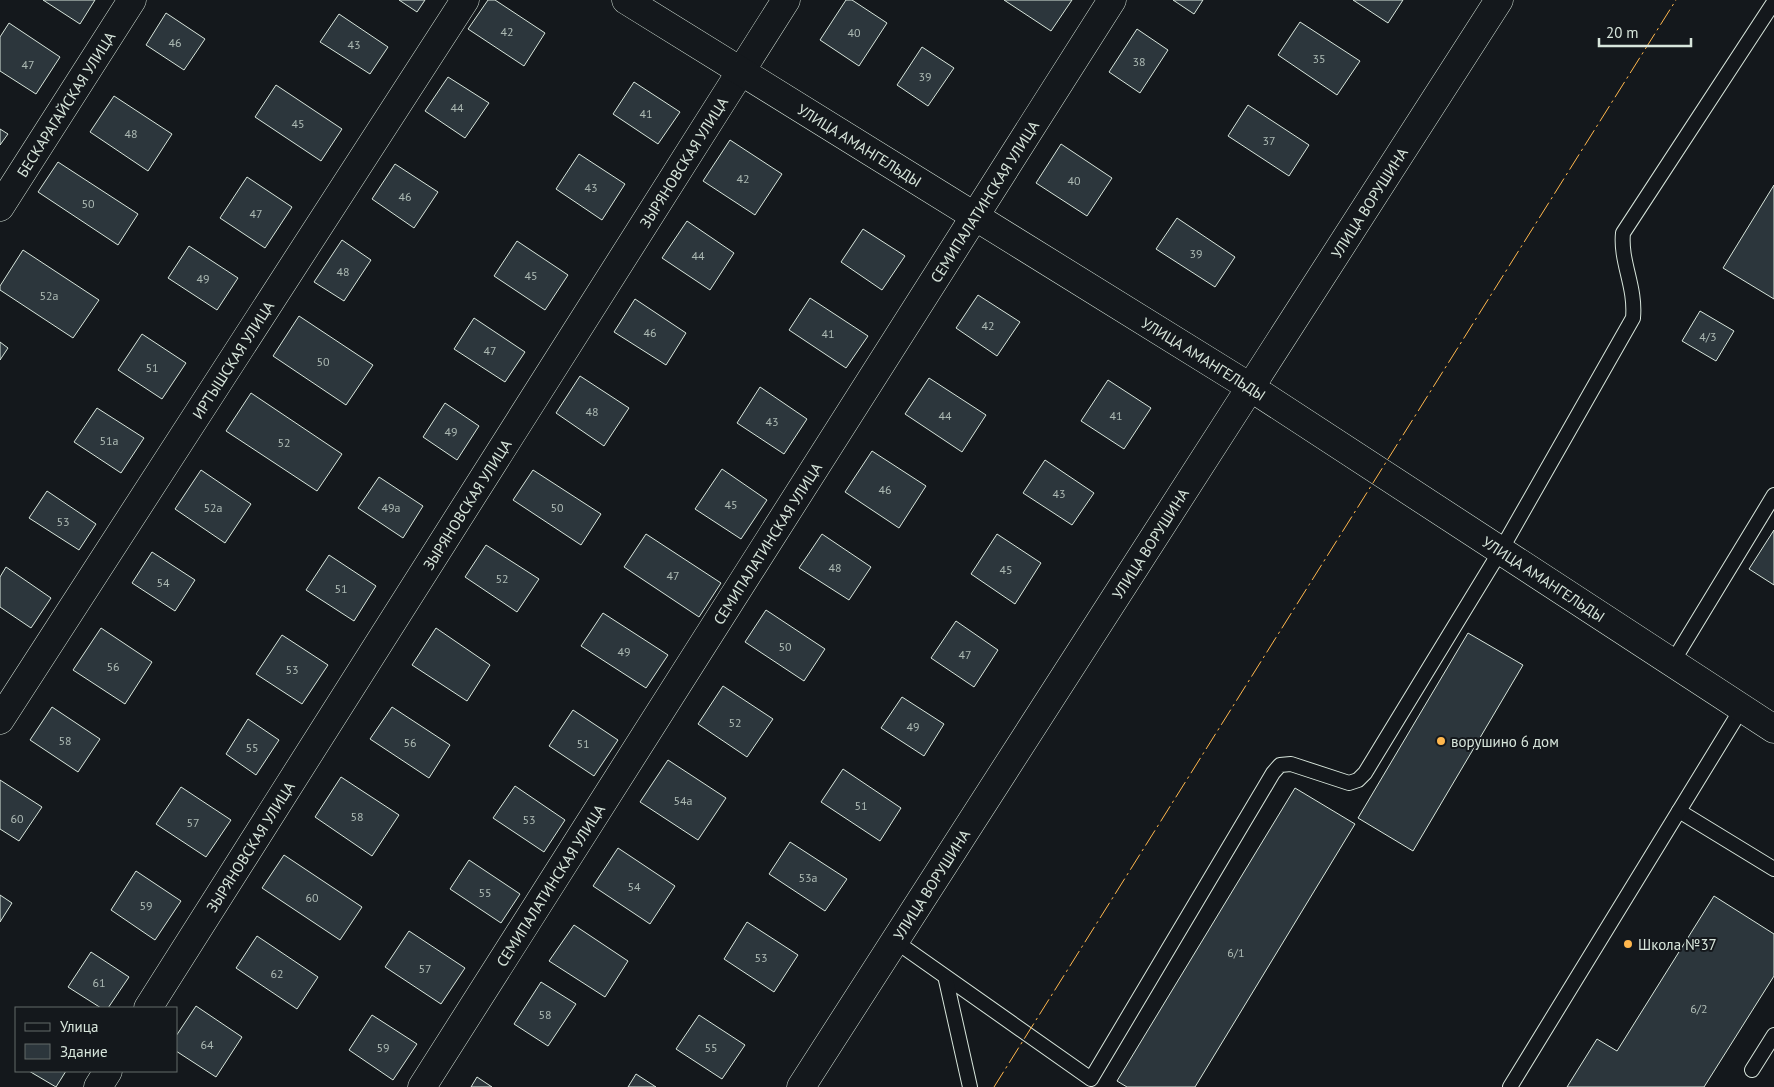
<svg xmlns="http://www.w3.org/2000/svg" width="1774" height="1087" font-family="'PT Sans',sans-serif">
<style>
.building{fill:#2c363c;stroke:#d8e6dc}
.lines{fill:none;stroke-linecap:round;stroke-linejoin:round}
.lane-casing{stroke:#d8e6dc;stroke-width:16}
.street-casing{stroke:#d8e6dc;stroke-width:29}
.secondary-casing{stroke:#d8e6dc;stroke-width:29}
.lane{stroke:#14181c;stroke-width:14}
.street{stroke:#14181c;stroke-width:28}
.secondary{stroke:#14181c;stroke-width:28}
.power{stroke:#ffb74d;stroke-width:1;stroke-dasharray:18 4 2.5 4;stroke-linecap:butt}
.poi-dot{fill:#ffb74d;stroke:#14181c;stroke-width:2}
.labels{text-anchor:middle;dominant-baseline:central;stroke-width:4;stroke-linejoin:round;paint-order:stroke}
.number-label{font-size:12px;fill:#adbab4}
.street-label{font-size:15px;fill:#d8e6dc;stroke:#14181c}
.poi-label{font-size:15px;fill:#d8e6dc;stroke:#14181c;text-anchor:start}
</style>
<rect width="100%" height="100%" fill="#14181c"/>
<g class="building">
<path d="M 43,0 L 95,0 L 80,24 Z"/>
<path d="M 399,0 L 425,0 L 417,12 Z"/>
<path d="M 488,0 L 495,0 L 545,33 L 524,66 L 468,29 Z"/>
<path d="M 846,0 L 852,0 L 887,23 L 859,66 L 820,40 Z"/>
<path d="M 1004,0 L 1072,0 L 1051,31 Z"/>
<path d="M 1173,0 L 1203,0 L 1194,14 Z"/>
<path d="M 1353,0 L 1403,0 L 1388,23 Z"/>
<path d="M 166,13 L 205,39 L 184,70 L 146,45 Z"/>
<path d="M 339,14 L 388,47 L 370,74 L 320,42 Z"/>
<path d="M 1300,22 L 1360,61 L 1337,95 L 1278,55 Z"/>
<path d="M 9,23 L 60,57 L 36,94 L 0,71 L 0,37 Z"/>
<path d="M 1137,29 L 1168,50 L 1140,93 L 1109,72 Z"/>
<path d="M 922,47 L 954,68 L 928,106 L 897,85 Z"/>
<path d="M 448,77 L 489,103 L 465,138 L 425,111 Z"/>
<path d="M 634,82 L 680,112 L 658,144 L 613,114 Z"/>
<path d="M 276,85 L 342,129 L 321,161 L 255,117 Z"/>
<path d="M 114,96 L 172,134 L 148,171 L 90,132 Z"/>
<path d="M 1248,105 L 1309,145 L 1289,176 L 1228,136 Z"/>
<path d="M 0,129 L 8,134 L 0,145 Z"/>
<path d="M 730,140 L 782,174 L 755,215 L 703,181 Z"/>
<path d="M 1061,144 L 1112,178 L 1087,216 L 1036,183 Z"/>
<path d="M 579,154 L 625,184 L 602,220 L 556,189 Z"/>
<path d="M 58,162 L 138,214 L 118,245 L 38,192 Z"/>
<path d="M 395,164 L 438,192 L 414,228 L 372,199 Z"/>
<path d="M 247,177 L 292,207 L 265,248 L 220,218 Z"/>
<path d="M 1774,185 L 1774,299 L 1723,268 Z"/>
<path d="M 1177,218 L 1235,257 L 1215,287 L 1156,249 Z"/>
<path d="M 687,221 L 734,253 L 710,290 L 662,258 Z"/>
<path d="M 863,229 L 905,256 L 882,290 L 841,262 Z"/>
<path d="M 342,240 L 371,260 L 344,301 L 314,282 Z"/>
<path d="M 517,241 L 568,275 L 545,310 L 494,276 Z"/>
<path d="M 189,246 L 238,278 L 217,310 L 168,278 Z"/>
<path d="M 23,250 L 99,300 L 73,338 L 0,290 L 0,286 Z"/>
<path d="M 978,295 L 1020,322 L 997,356 L 956,328 Z"/>
<path d="M 810,298 L 868,336 L 846,368 L 789,330 Z"/>
<path d="M 635,299 L 686,333 L 666,365 L 614,332 Z"/>
<path d="M 1700,311 L 1734,331 L 1716,361 L 1682,341 Z"/>
<path d="M 299,316 L 373,365 L 346,405 L 273,356 Z"/>
<path d="M 474,318 L 525,352 L 505,382 L 454,349 Z"/>
<path d="M 142,334 L 186,363 L 162,399 L 118,370 Z"/>
<path d="M 0,342 L 8,348 L 0,360 Z"/>
<path d="M 580,376 L 629,408 L 604,446 L 556,413 Z"/>
<path d="M 929,378 L 986,415 L 962,452 L 905,414 Z"/>
<path d="M 1108,380 L 1151,408 L 1124,449 L 1081,421 Z"/>
<path d="M 760,387 L 807,419 L 784,454 L 737,423 Z"/>
<path d="M 251,393 L 342,454 L 317,491 L 226,431 Z"/>
<path d="M 445,403 L 479,426 L 457,460 L 423,437 Z"/>
<path d="M 97,408 L 144,438 L 121,473 L 74,442 Z"/>
<path d="M 872,451 L 926,486 L 899,528 L 845,492 Z"/>
<path d="M 1045,460 L 1094,493 L 1072,525 L 1023,493 Z"/>
<path d="M 722,469 L 767,500 L 741,539 L 695,509 Z"/>
<path d="M 201,470 L 251,504 L 225,543 L 175,509 Z"/>
<path d="M 533,470 L 601,514 L 581,545 L 513,500 Z"/>
<path d="M 379,477 L 423,506 L 403,538 L 358,508 Z"/>
<path d="M 47,491 L 96,524 L 79,550 L 29,518 Z"/>
<path d="M 1774,530 L 1774,585 L 1749,569 Z"/>
<path d="M 646,534 L 721,583 L 699,617 L 624,567 Z"/>
<path d="M 822,534 L 871,567 L 849,600 L 799,568 Z"/>
<path d="M 997,534 L 1041,563 L 1015,604 L 971,574 Z"/>
<path d="M 486,545 L 539,579 L 517,612 L 465,577 Z"/>
<path d="M 152,552 L 195,580 L 175,611 L 132,583 Z"/>
<path d="M 329,555 L 376,586 L 354,621 L 306,590 Z"/>
<path d="M 6,567 L 51,598 L 31,628 L 0,607 L 0,577 Z"/>
<path d="M 766,610 L 825,649 L 804,681 L 745,642 Z"/>
<path d="M 603,613 L 668,655 L 646,688 L 581,646 Z"/>
<path d="M 956,621 L 998,650 L 974,687 L 931,658 Z"/>
<path d="M 101,628 L 152,662 L 125,704 L 73,670 Z"/>
<path d="M 436,628 L 490,665 L 467,701 L 412,665 Z"/>
<path d="M 1468,633 L 1523,665 L 1413,851 L 1358,818 Z"/>
<path d="M 282,635 L 328,665 L 302,704 L 256,674 Z"/>
<path d="M 723,686 L 773,719 L 747,757 L 698,724 Z"/>
<path d="M 902,697 L 944,724 L 924,756 L 881,728 Z"/>
<path d="M 52,707 L 100,739 L 78,772 L 30,740 Z"/>
<path d="M 392,707 L 450,745 L 429,778 L 370,739 Z"/>
<path d="M 573,710 L 618,740 L 594,776 L 549,746 Z"/>
<path d="M 248,719 L 279,740 L 256,775 L 226,754 Z"/>
<path d="M 668,760 L 726,798 L 698,840 L 640,802 Z"/>
<path d="M 843,769 L 901,808 L 880,841 L 821,802 Z"/>
<path d="M 341,777 L 399,815 L 372,856 L 315,817 Z"/>
<path d="M 0,780 L 42,807 L 19,841 L 0,829 Z"/>
<path d="M 515,786 L 565,820 L 544,852 L 493,818 Z"/>
<path d="M 181,787 L 231,820 L 206,857 L 156,824 Z"/>
<path d="M 1295,788 L 1355,824 L 1195,1087 L 1127,1087 L 1117,1081 Z"/>
<path d="M 790,842 L 847,879 L 825,911 L 769,874 Z"/>
<path d="M 618,848 L 675,886 L 650,924 L 593,886 Z"/>
<path d="M 284,855 L 362,907 L 340,940 L 262,888 Z"/>
<path d="M 469,860 L 520,894 L 501,923 L 450,889 Z"/>
<path d="M 136,871 L 181,901 L 155,940 L 111,910 Z"/>
<path d="M 0,895 L 12,903 L 0,922 Z"/>
<path d="M 1714,896 L 1774,934 L 1774,976 L 1704,1087 L 1567,1087 L 1597,1039 L 1617,1051 Z"/>
<path d="M 747,922 L 798,955 L 774,992 L 724,959 Z"/>
<path d="M 574,925 L 628,961 L 605,997 L 549,961 Z"/>
<path d="M 409,931 L 465,968 L 441,1004 L 385,967 Z"/>
<path d="M 257,936 L 318,977 L 297,1009 L 236,968 Z"/>
<path d="M 91,952 L 129,977 L 108,1008 L 101,1008 L 68,987 Z"/>
<path d="M 541,982 L 576,1004 L 548,1046 L 514,1024 Z"/>
<path d="M 196,1006 L 242,1037 L 216,1077 L 176,1051 L 176,1036 Z"/>
<path d="M 372,1015 L 417,1044 L 393,1080 L 349,1050 Z"/>
<path d="M 699,1015 L 745,1045 L 722,1079 L 676,1049 Z"/>
<path d="M 29,1071 L 66,1071 L 56,1087 Z"/>
<path d="M 636,1074 L 656,1087 L 628,1087 Z"/>
<path d="M 477,1077 L 492,1087 L 471,1087 Z"/>
</g>
<g class="lines">
<defs>
<g id="lane">
<path d="M 1672,663 L 1774,495"/>
<path d="M 1679,811 L 1774,869"/>
<path d="M 895,941 L 1091,1079 L 1273,773 L 1280,765 L 1291,764 L 1349,783 L 1358,780 L 1365,773 L 1501,550 L 1633,318 C 1636,286 1620,262 1623,233 L 1774,2"/>
<path d="M 946,980 L 970,1087"/>
<path d="M 1752,1070 L 1774,1035"/>
<path d="M 1510,1087 L 1742,708"/>
</g>
<g id="street">
<path id="s1" d="M 0,207 L 132,0"/>
<path id="s2" d="M 0,720 L 465,0"/>
<path id="s3" d="M 148,1008 L 786,0"/>
<path d="M 98,1087 L 108,1071"/>
<path id="s4" d="M 422,1087 L 1112,0"/>
</g>
<g id="secondary">
<path id="s5" d="M 626,0 L 1250,387 L 1774,729"/>
<path id="s6" d="M 801,1087 L 1499,0"/>
</g>
</defs>
<use href="#lane" class="lane-casing"/>
<use href="#street" class="street-casing"/>
<use href="#secondary" class="secondary-casing"/>
<use href="#lane" class="lane"/>
<use href="#street" class="street"/>
<use href="#secondary" class="secondary"/>
<path class="power" d="M 994,1087 L 1676,0"/>
</g>
<g class="poi-dot">
<circle cx="1441" cy="741" r="5"/>
<circle cx="1628" cy="944" r="5"/>
</g>
<g class="labels">
<g class="number-label">
<text x="507" y="31">42</text>
<text x="854" y="32">40</text>
<text x="175" y="42">46</text>
<text x="354" y="44">43</text>
<text x="1319" y="58">35</text>
<text x="1139" y="61">38</text>
<text x="28" y="64">47</text>
<text x="925" y="76">39</text>
<text x="457" y="107">44</text>
<text x="646" y="113">41</text>
<text x="298" y="123">45</text>
<text x="131" y="133">48</text>
<text x="1269" y="140">37</text>
<text x="743" y="178">42</text>
<text x="1074" y="180">40</text>
<text x="591" y="187">43</text>
<text x="405" y="196">46</text>
<text x="88" y="203">50</text>
<text x="256" y="213">47</text>
<text x="1196" y="253">39</text>
<text x="698" y="255">44</text>
<text x="343" y="271">48</text>
<text x="531" y="275">45</text>
<text x="203" y="278">49</text>
<text x="49" y="295">52а</text>
<text x="988" y="325">42</text>
<text x="650" y="332">46</text>
<text x="828" y="333">41</text>
<text x="1708" y="336">4/3</text>
<text x="490" y="350">47</text>
<text x="323" y="361">50</text>
<text x="152" y="367">51</text>
<text x="592" y="411">48</text>
<text x="945" y="415">44</text>
<text x="1116" y="415">41</text>
<text x="772" y="421">43</text>
<text x="451" y="431">49</text>
<text x="109" y="440">51а</text>
<text x="284" y="442">52</text>
<text x="885" y="489">46</text>
<text x="1059" y="493">43</text>
<text x="731" y="504">45</text>
<text x="213" y="507">52а</text>
<text x="391" y="507">49а</text>
<text x="557" y="507">50</text>
<text x="63" y="521">53</text>
<text x="835" y="567">48</text>
<text x="1006" y="569">45</text>
<text x="673" y="575">47</text>
<text x="502" y="578">52</text>
<text x="163" y="582">54</text>
<text x="341" y="588">51</text>
<text x="785" y="646">50</text>
<text x="624" y="651">49</text>
<text x="965" y="654">47</text>
<text x="113" y="666">56</text>
<text x="292" y="669">53</text>
<text x="735" y="722">52</text>
<text x="913" y="726">49</text>
<text x="65" y="740">58</text>
<text x="410" y="742">56</text>
<text x="583" y="743">51</text>
<text x="252" y="747">55</text>
<text x="683" y="800">54а</text>
<text x="861" y="805">51</text>
<text x="357" y="816">58</text>
<text x="17" y="818">60</text>
<text x="529" y="819">53</text>
<text x="193" y="822">57</text>
<text x="808" y="877">53а</text>
<text x="634" y="886">54</text>
<text x="485" y="892">55</text>
<text x="312" y="897">60</text>
<text x="146" y="905">59</text>
<text x="1236" y="952">6/1</text>
<text x="761" y="957">53</text>
<text x="425" y="968">57</text>
<text x="277" y="973">62</text>
<text x="99" y="982">61</text>
<text x="1699" y="1008">6/2</text>
<text x="545" y="1014">58</text>
<text x="207" y="1044">64</text>
<text x="383" y="1047">59</text>
<text x="711" y="1047">55</text>
</g>
<g class="street-label">
<text stroke="none"><textPath href="#s1" startOffset="122">БЕСКАРАГАЙСКАЯ УЛИЦА</textPath></text>
<text stroke="none"><textPath href="#s5" startOffset="275">УЛИЦА АМАНГЕЛЬДЫ</textPath></text>
<text stroke="none"><textPath href="#s3" startOffset="1001">ЗЫРЯНОВСКАЯ УЛИЦА</textPath></text>
<text stroke="none"><textPath href="#s4" startOffset="1049">СЕМИПАЛАТИНСКАЯ УЛИЦА</textPath></text>
<text stroke="none"><textPath href="#s6" startOffset="1051">УЛИЦА ВОРУШИНА</textPath></text>
<text stroke="none"><textPath href="#s5" startOffset="680">УЛИЦА АМАНГЕЛЬДЫ</textPath></text>
<text stroke="none"><textPath href="#s2" startOffset="429">ИРТЫШСКАЯ УЛИЦА</textPath></text>
<text stroke="none"><textPath href="#s3" startOffset="596">ЗЫРЯНОВСКАЯ УЛИЦА</textPath></text>
<text stroke="none"><textPath href="#s4" startOffset="644">СЕМИПАЛАТИНСКАЯ УЛИЦА</textPath></text>
<text stroke="none"><textPath href="#s6" startOffset="646">УЛИЦА ВОРУШИНА</textPath></text>
<text stroke="none"><textPath href="#s5" startOffset="1085">УЛИЦА АМАНГЕЛЬДЫ</textPath></text>
<text stroke="none"><textPath href="#s3" startOffset="191">ЗЫРЯНОВСКАЯ УЛИЦА</textPath></text>
<text stroke="none"><textPath href="#s6" startOffset="241">УЛИЦА ВОРУШИНА</textPath></text>
<text stroke="none"><textPath href="#s4" startOffset="239">СЕМИПАЛАТИНСКАЯ УЛИЦА</textPath></text>
</g>
<g class="poi-label">
<text x="1451" y="741">ворушино 6 дом</text>
<text x="1638" y="944">Школа №37</text>
</g>
</g>
<rect x="15" y="1007" width="162" height="65" fill="#14181c" stroke="#626a69"/>
<rect x="25" y="1023" width="25" height="8" fill="#14181c" stroke="#626a69"/>
<text x="60" y="1032" font-size="15" fill="#d8e6dc">Улица</text>
<rect x="25" y="1044" width="25" height="15" fill="#2c363c" stroke="#626a69"/>
<text x="60" y="1057" font-size="15" fill="#d8e6dc">Здание</text>
<path d="M1599 38v8h92v-8" fill="none" stroke="#d8e6dc" stroke-width="2.5"/>
<text x="1606" y="38" font-size="15" fill="#d8e6dc" stroke="#14181c" stroke-width="4" paint-order="stroke">20 m</text>
</svg>
